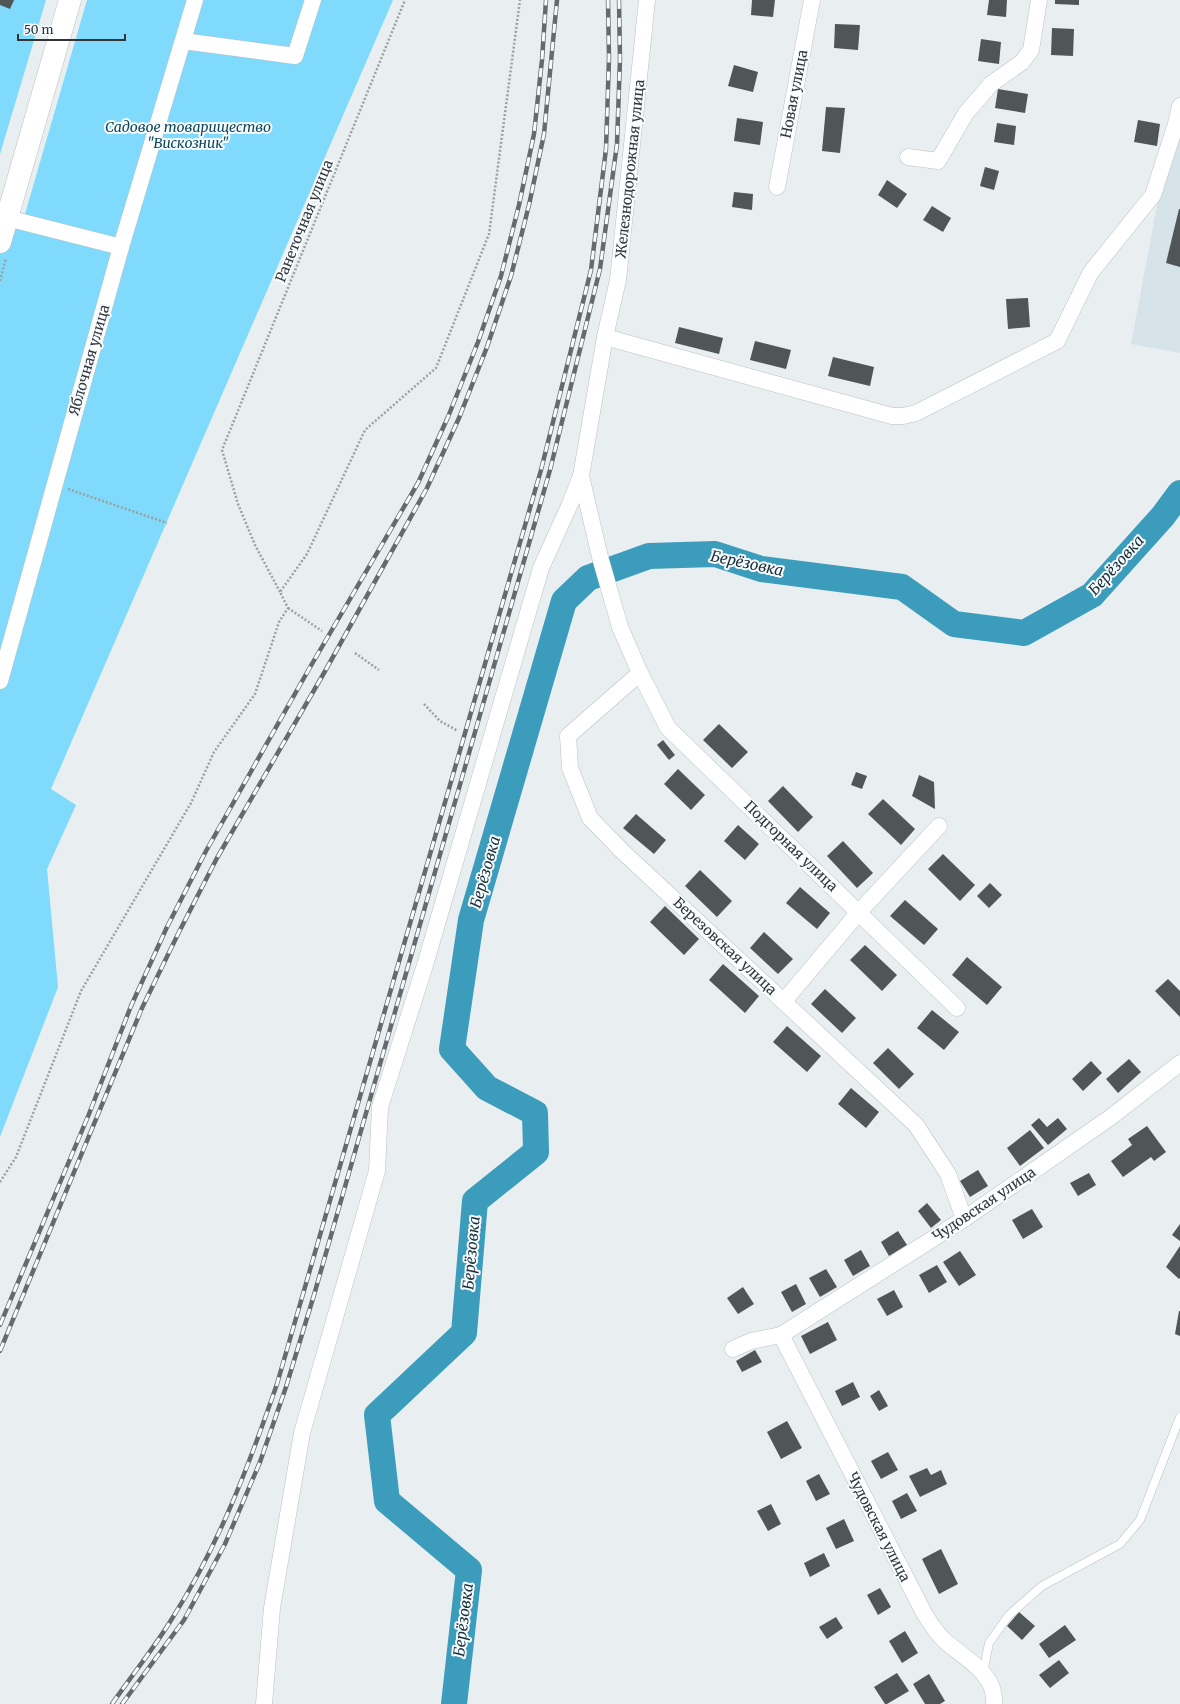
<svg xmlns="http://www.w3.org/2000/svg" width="1180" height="1704" font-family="Merriweather,serif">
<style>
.built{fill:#d6e4ea}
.green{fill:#7fdafb}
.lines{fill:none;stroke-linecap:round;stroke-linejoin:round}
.river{stroke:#3c9cbc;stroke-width:26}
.building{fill:#505557}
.lane-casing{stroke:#bbc1c3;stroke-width:9}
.street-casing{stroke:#bbc1c3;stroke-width:17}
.secondary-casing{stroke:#bbc1c3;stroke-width:23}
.path{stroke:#9ca0a1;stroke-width:2.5;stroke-dasharray:2 2;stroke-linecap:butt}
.lane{stroke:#fff;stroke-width:8}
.street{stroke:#fff;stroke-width:16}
.secondary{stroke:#fff;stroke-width:22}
.rail-casing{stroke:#676a6c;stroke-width:4.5}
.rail{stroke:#f6fcff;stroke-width:3;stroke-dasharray:9;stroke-linecap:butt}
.labels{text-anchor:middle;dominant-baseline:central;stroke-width:4;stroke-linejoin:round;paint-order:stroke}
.street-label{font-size:14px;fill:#323435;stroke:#f6fcff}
.park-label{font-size:14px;font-style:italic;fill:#0e4557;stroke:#f6fcff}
.water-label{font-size:15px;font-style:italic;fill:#182e36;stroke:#f6fcff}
</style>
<rect width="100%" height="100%" fill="#e9eff1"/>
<path class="built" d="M 1180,116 L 1180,353 L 1131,344 L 1159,195 Z"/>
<g class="green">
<path d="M 0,0 L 46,0 L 0,154 Z"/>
<path d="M 87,0 L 393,0 L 51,789 L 76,805 L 47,869 L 58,987 L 0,1137 L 0,206 L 25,214 Z"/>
</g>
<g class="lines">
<path class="river" d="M 454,1704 L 469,1570 L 387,1501 L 377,1415 L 464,1333 L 475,1201 L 536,1152 L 535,1113 L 487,1088 L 452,1049 L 471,920 L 564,601 L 588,578 L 649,556 L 715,554 L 761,569 L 902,587 L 954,624 L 1024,633 L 1092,595 L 1163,516 L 1180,493"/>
</g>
<g class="building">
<path d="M 0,0 L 14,0 L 10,9 L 0,5 Z"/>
<path d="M 752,0 L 775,0 L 773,17 L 751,15 Z"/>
<path d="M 989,0 L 1007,0 L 1006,17 L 987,15 Z"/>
<path d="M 1055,0 L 1079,0 L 1079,5 L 1055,4 Z"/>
<path d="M 835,24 L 860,25 L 858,50 L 834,48 Z"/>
<path d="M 1052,28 L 1074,29 L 1073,56 L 1051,55 Z"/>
<path d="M 981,39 L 1001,42 L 999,64 L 978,61 Z"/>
<path d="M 734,65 L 758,72 L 753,92 L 728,86 Z"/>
<path d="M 998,89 L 1028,94 L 1025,113 L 995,108 Z"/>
<path d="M 826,107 L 845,108 L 840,153 L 822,151 Z"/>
<path d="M 737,118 L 763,122 L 760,145 L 734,141 Z"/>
<path d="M 1138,120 L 1160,124 L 1157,146 L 1134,142 Z"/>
<path d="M 997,123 L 1016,126 L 1014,145 L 994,142 Z"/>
<path d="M 985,167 L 999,171 L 994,190 L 980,186 Z"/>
<path d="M 887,180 L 907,194 L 897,208 L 878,195 Z"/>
<path d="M 734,192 L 753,194 L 752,210 L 732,207 Z"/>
<path d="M 932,206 L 951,218 L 943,232 L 923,220 Z"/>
<path d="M 1179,209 L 1180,209 L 1180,267 L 1166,263 Z"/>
<path d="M 1028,298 L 1030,327 L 1008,329 L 1006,299 Z"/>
<path d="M 679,327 L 723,338 L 719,354 L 675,343 Z"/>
<path d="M 755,341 L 791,350 L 786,369 L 750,360 Z"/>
<path d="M 833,357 L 874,367 L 870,386 L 828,376 Z"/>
<path d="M 719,724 L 748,752 L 732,768 L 703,740 Z"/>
<path d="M 663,740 L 675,755 L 669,760 L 657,745 Z"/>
<path d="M 678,769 L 705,795 L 691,810 L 664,784 Z"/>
<path d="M 856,772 L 867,776 L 862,789 L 851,785 Z"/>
<path d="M 919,775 L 934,782 L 935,809 L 912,796 Z"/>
<path d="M 783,786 L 813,817 L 798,832 L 768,801 Z"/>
<path d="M 883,799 L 915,829 L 901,845 L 868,814 Z"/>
<path d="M 636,814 L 666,840 L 654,854 L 623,828 Z"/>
<path d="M 738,825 L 759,844 L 745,860 L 724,841 Z"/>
<path d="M 843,841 L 873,873 L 857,888 L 827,856 Z"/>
<path d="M 943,854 L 975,885 L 960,901 L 928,869 Z"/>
<path d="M 700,870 L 732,901 L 717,917 L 685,886 Z"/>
<path d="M 990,883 L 1002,895 L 989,908 L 977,896 Z"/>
<path d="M 800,887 L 830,913 L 817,929 L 786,903 Z"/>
<path d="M 905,900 L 938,929 L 924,945 L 890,916 Z"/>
<path d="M 665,906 L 699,939 L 684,955 L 650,922 Z"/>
<path d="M 764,932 L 793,959 L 778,974 L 750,948 Z"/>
<path d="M 865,945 L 897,975 L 882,991 L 850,960 Z"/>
<path d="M 967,957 L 1002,987 L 987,1005 L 952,975 Z"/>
<path d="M 723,964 L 759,996 L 745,1013 L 709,980 Z"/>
<path d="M 1168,979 L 1180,991 L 1180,1017 L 1155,991 Z"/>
<path d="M 825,989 L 856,1018 L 842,1033 L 811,1004 Z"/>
<path d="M 932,1010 L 959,1032 L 944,1050 L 917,1028 Z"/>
<path d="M 787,1026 L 821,1056 L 807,1072 L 773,1042 Z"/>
<path d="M 888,1048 L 914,1074 L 899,1089 L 873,1063 Z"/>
<path d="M 1129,1059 L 1141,1072 L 1118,1093 L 1106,1079 Z"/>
<path d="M 1091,1061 L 1102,1073 L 1083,1091 L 1072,1079 Z"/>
<path d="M 851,1088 L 879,1112 L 866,1128 L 838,1104 Z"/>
<path d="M 1039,1118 L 1047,1127 L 1058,1118 L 1067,1129 L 1048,1145 L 1031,1125 Z"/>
<path d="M 1147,1126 L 1166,1152 L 1154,1161 L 1151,1157 L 1123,1177 L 1111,1161 L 1132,1145 L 1128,1139 Z"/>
<path d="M 1030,1130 L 1044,1148 L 1020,1166 L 1007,1148 Z"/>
<path d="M 978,1170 L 988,1186 L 970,1197 L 960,1181 Z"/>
<path d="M 1089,1173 L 1096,1185 L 1078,1196 L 1070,1183 Z"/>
<path d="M 927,1203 L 941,1220 L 931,1228 L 918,1211 Z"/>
<path d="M 1032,1209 L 1043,1227 L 1023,1239 L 1012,1220 Z"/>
<path d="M 1180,1224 L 1180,1241 L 1172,1235 Z"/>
<path d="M 898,1231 L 907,1245 L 889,1256 L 881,1242 Z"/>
<path d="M 1180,1246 L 1180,1278 L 1179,1279 L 1166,1267 Z"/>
<path d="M 861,1250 L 870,1266 L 853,1276 L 844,1260 Z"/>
<path d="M 960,1251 L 976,1275 L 959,1286 L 943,1262 Z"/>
<path d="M 937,1265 L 947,1282 L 929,1293 L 919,1275 Z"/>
<path d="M 826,1269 L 837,1287 L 820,1297 L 809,1278 Z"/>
<path d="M 796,1284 L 806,1304 L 792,1312 L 781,1292 Z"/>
<path d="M 743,1287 L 754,1304 L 738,1314 L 727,1298 Z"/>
<path d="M 894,1290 L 903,1307 L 887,1316 L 877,1299 Z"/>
<path d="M 1179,1311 L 1180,1311 L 1180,1336 L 1175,1334 Z"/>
<path d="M 828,1322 L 837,1340 L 810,1354 L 801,1336 Z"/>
<path d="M 755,1350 L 762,1362 L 742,1372 L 736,1361 Z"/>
<path d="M 853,1382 L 860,1397 L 842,1406 L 835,1391 Z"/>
<path d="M 879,1390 L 888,1406 L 879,1411 L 870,1396 Z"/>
<path d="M 787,1421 L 802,1448 L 781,1459 L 767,1432 Z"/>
<path d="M 888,1452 L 898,1470 L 881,1479 L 871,1461 Z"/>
<path d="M 927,1468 L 931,1475 L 941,1470 L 947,1484 L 920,1497 L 909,1476 Z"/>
<path d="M 819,1474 L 830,1494 L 816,1501 L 806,1481 Z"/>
<path d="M 907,1493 L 917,1511 L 901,1519 L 892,1501 Z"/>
<path d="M 771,1504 L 781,1524 L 768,1531 L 757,1511 Z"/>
<path d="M 844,1519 L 854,1541 L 836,1549 L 826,1528 Z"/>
<path d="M 941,1549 L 958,1584 L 939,1594 L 922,1559 Z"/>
<path d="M 824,1553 L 830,1566 L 810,1577 L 804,1563 Z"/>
<path d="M 880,1588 L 891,1607 L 878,1615 L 867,1595 Z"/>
<path d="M 1019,1612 L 1035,1626 L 1022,1640 L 1007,1626 Z"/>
<path d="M 836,1617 L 843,1628 L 827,1639 L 819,1627 Z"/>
<path d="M 1065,1625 L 1076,1640 L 1049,1658 L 1039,1644 Z"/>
<path d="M 905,1631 L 918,1653 L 902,1663 L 889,1641 Z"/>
<path d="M 1059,1660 L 1069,1673 L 1050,1688 L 1039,1675 Z"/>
<path d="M 897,1673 L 909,1691 L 887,1704 L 885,1704 L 874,1687 Z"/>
<path d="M 929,1674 L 945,1701 L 940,1704 L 925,1704 L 913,1684 Z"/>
</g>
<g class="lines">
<defs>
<path id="lane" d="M 983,1673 L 989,1643 L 1009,1615 L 1042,1586 L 1120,1544 L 1140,1520 L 1180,1417"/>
<g id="street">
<path d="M 183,41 L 295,56 L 313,0"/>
<path d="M 908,157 L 938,161 L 966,113 L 991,84 L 1022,62 L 1031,50 L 1039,0"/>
<path d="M 777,187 L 812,0"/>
<path d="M 7,218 L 121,247"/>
<path d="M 605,337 L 892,416 L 903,416 L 916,413 L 1057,341 L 1091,272 L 1153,195 L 1176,124 L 1180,106"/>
<path d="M 581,476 L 600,557 L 620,627 L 640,673 L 668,728 L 957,1008"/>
<path d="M 640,673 L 568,736 L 570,768 L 590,818 L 622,851 L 916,1125 L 948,1174 L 964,1219"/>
<path d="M 0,681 L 121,247 L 195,0"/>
<path d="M 784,1001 L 859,912 L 939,826"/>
<path d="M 781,1335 L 924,1613 C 930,1623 936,1633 945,1641 C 964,1658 997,1674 994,1704"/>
<path d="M 733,1349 L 751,1341 L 781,1335 L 964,1219 L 1111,1117 L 1180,1063"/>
<path d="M 264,1704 L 272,1608 L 302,1433 L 377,1171 L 380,1107 L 425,965 L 541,568 L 570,504 L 581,476 L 605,337 L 618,280 L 647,0"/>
</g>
<path id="secondary" d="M 0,242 L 70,0"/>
</defs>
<use href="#lane" class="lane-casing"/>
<use href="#street" class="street-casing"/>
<use href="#secondary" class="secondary-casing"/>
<g class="path">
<path d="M 0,281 L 6,258"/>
<path d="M 68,489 L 167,523"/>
<path d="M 280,592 L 255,545 L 238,504 L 222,450 L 405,0"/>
<path d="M 288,608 L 322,631"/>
<path d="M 355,653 L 379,670"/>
<path d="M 424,704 L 440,721 L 458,731"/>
<path d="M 0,1182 L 16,1157 L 81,991 L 191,803 L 214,752 L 255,694 L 279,622 L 288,608 L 280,592 L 307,554 L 365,430 L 436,368 L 489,234 L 520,0"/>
</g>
<use href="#lane" class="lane"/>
<use href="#street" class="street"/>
<use href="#secondary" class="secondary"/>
<defs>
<g id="rail">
<path d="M 0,1325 L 89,1114 L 131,1006 L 167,927 L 206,851 L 309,669 L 418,483 L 448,417 L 478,342 L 501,276 L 519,205 L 534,134 L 542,60 L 546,0"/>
<path d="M 0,1351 L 142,1008 L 179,932 L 217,858 L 324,673 L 427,488 L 459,418 L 487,347 L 511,276 L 529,205 L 544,134 L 557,0"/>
<path d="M 112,1704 C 132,1675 155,1647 173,1617 C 219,1545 249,1465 277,1384 L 541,470 L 591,270 L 606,149 L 609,58 L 608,0"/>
<path d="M 122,1704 L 184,1620 L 225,1544 L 260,1462 L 286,1387 L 314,1295 L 550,470 L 600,269 L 617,144 L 620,59 L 619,0"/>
</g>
</defs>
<use href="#rail" class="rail-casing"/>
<use href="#rail" class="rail"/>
</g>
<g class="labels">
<g class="street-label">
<text transform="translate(794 94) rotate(-79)">Новая улица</text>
<text transform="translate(630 169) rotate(-84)">Железнодорожная улица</text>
<text transform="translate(304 221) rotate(-68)">Ранеточная улица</text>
<text transform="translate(89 360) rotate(-74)">Яблочная улица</text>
<text transform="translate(791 846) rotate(44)">Подгорная улица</text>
<text transform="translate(725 946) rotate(43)">Березовская улица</text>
<text transform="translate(984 1204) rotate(-34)">Чудовская улица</text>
<text transform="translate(879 1527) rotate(63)">Чудовская улица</text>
</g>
<g class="park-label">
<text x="188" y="127">Садовое товарищество<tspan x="188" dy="16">"Вискозник"</tspan></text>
</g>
<g class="water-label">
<text transform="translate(747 563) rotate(12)">Берёзовка</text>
<text transform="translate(1116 565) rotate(-48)">Берёзовка</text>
<text transform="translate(485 872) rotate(-74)">Берёзовка</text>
<text transform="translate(471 1253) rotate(-85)">Берёзовка</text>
<text transform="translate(463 1620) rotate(-83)">Берёзовка</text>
</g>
</g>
<path d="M18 34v6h107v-6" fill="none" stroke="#323435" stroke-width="2"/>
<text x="24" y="34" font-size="12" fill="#323435" stroke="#f6fcff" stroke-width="3" paint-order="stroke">50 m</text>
</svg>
